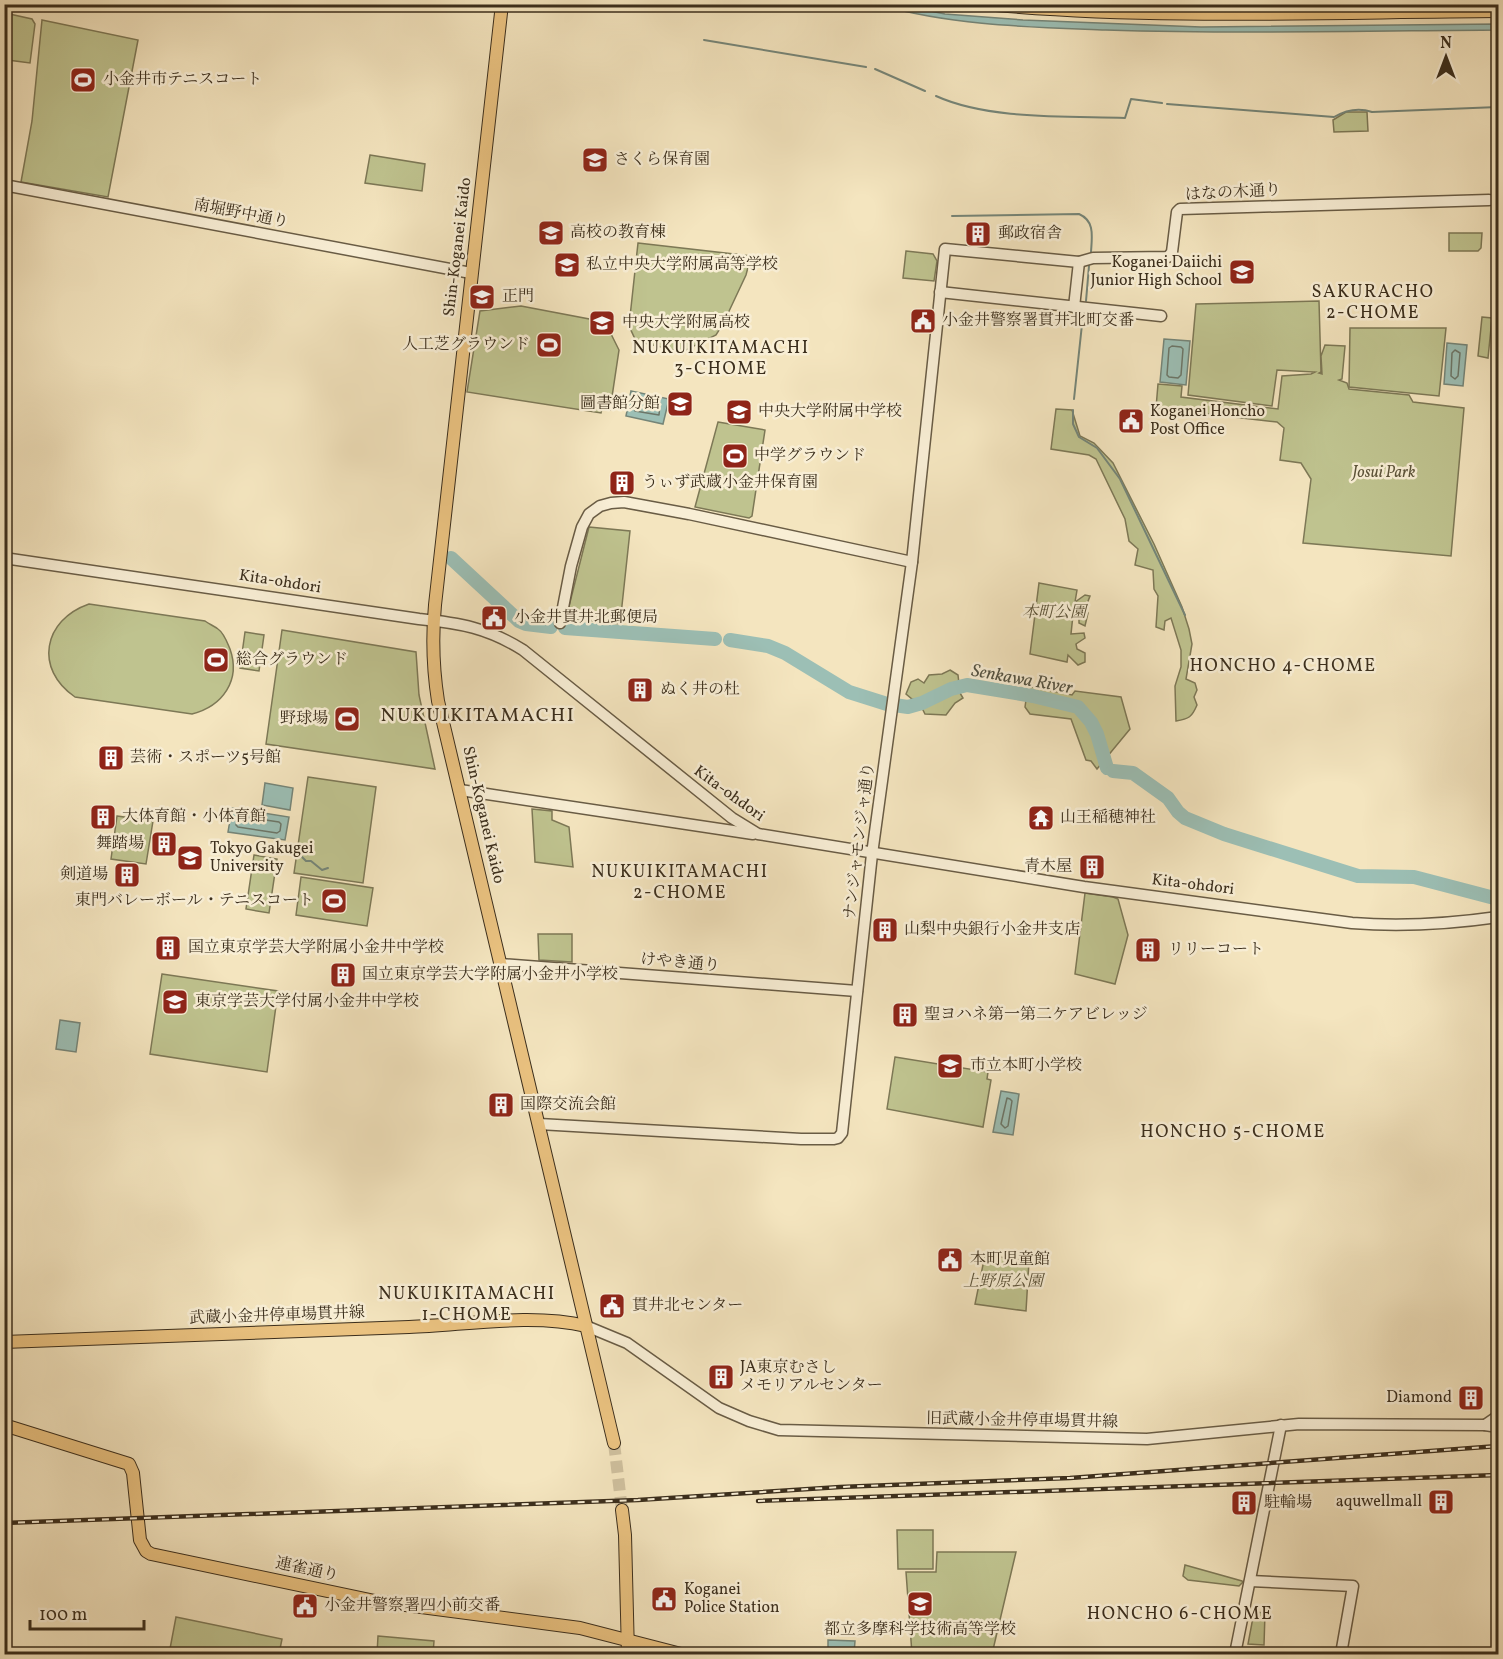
<svg xmlns="http://www.w3.org/2000/svg" width="1503" height="1659" font-family="Vollkorn,'Noto Serif JP',serif">
<style>
.green{fill:#bfc38f;stroke:#7d7856;stroke-width:1.5}
.water{fill:#9cbfb5;stroke:#758578;stroke-width:1.5}
.lines{fill:none;stroke-linecap:round;stroke-linejoin:round}
.shore{stroke:#6c7668;stroke-width:1.5}
.stream{stroke:#758578;stroke-width:2}
.river{stroke:#9cbfb5;stroke-width:14}
.major-tunnel{stroke:#cfc09e;stroke-width:12;stroke-dasharray:12 6;stroke-linecap:butt}
.minor-casing{stroke:#695c45;stroke-width:13}
.major-casing{stroke:#3b2e1c;stroke-width:14}
.minor{stroke:#f8eed5;stroke-width:10}
.major{stroke:#eac280;stroke-width:12}
.rail-casing{stroke:#3b2e1c;stroke-width:4.5}
.rail{stroke:#f8eed5;stroke-width:2;stroke-dasharray:7;stroke-linecap:butt}
.labels{text-anchor:middle;dominant-baseline:central;stroke-width:5;stroke-linejoin:round;paint-order:stroke}
.poi-label{font-size:16px;fill:#3b2e1c;stroke:#f8eed5;text-anchor:start}
.street-label{font-size:16px;fill:#3b2e1c;stroke:#f8eed5}
.park-label{font-size:16px;font-style:italic;fill:#5c5339;stroke:#f8eed5}
.neighbourhood-label{font-size:18px;letter-spacing:1.5px;fill:#3b2e1c;stroke:#f8eed5}
.water-label{font-size:18px;font-style:italic;fill:#535242;stroke:#f8eed5}
.quarter-label{font-size:20px;letter-spacing:1.5px;fill:#3b2e1c;stroke:#f8eed5}
</style>
<rect width="100%" height="100%" fill="#f4e5bf"/>
<filter id="stains"><feTurbulence type="fractalNoise" baseFrequency=".00333" numOctaves="4"/><feColorMatrix values="0 0 0 0 .2 0 0 0 0 .09 0 0 0 0 .02 0 0 0 .5 -.17"/></filter>
<radialGradient id="worn" r=".72"><stop offset=".6" stop-color="#630" stop-opacity="0"/><stop offset="1" stop-color="#630" stop-opacity=".3"/></radialGradient>
<g class="green">
<path d="M 5,13 L 32,19 L 35,24 L 30,63 L 8,60 L 11,33 L 5,32 Z"/>
<path d="M 42,20 L 138,40 L 108,197 L 21,182 L 32,121 Z"/>
<path d="M 1346,112 L 1367,112 L 1368,131 L 1334,132 L 1333,120 Z"/>
<path d="M 370,155 L 425,164 L 422,191 L 365,183 Z"/>
<path d="M 1449,233 L 1482,233 L 1481,248 L 1478,251 L 1449,251 Z"/>
<path d="M 638,243 L 751,256 L 746,275 L 723,324 L 716,335 L 682,352 L 636,341 L 629,326 Z"/>
<path d="M 906,251 L 933,254 L 937,261 L 934,281 L 903,278 Z"/>
<path d="M 1319,301 L 1321,372 L 1319,373 L 1322,374 L 1321,356 L 1325,345 L 1345,346 L 1342,379 L 1339,380 L 1347,383 L 1349,389 L 1409,395 L 1413,402 L 1464,408 L 1451,556 L 1303,543 L 1311,479 L 1301,463 L 1280,460 L 1284,428 L 1277,422 L 1156,408 L 1158,384 L 1182,386 L 1181,397 L 1278,409 L 1282,376 L 1311,374 L 1315,372 L 1277,370 L 1272,406 L 1188,395 L 1196,304 Z"/>
<path d="M 521,306 L 605,322 L 619,350 L 610,410 L 602,408 L 601,413 L 467,392 L 480,311 Z"/>
<path d="M 1482,317 L 1492,318 L 1488,358 L 1478,356 Z"/>
<path d="M 1350,328 L 1446,328 L 1439,396 L 1349,387 Z"/>
<path d="M 1056,409 L 1072,410 L 1080,436 L 1094,443 L 1113,463 L 1154,544 L 1182,607 L 1189,629 L 1192,644 L 1186,679 L 1195,683 L 1197,690 L 1194,697 L 1197,705 C 1192,717 1189,719 1176,721 L 1175,686 L 1181,667 L 1181,650 L 1171,618 L 1165,621 L 1164,630 L 1156,627 L 1158,596 L 1154,589 L 1153,570 L 1135,565 L 1138,549 L 1129,541 L 1125,519 L 1096,459 L 1089,455 L 1051,449 Z"/>
<path d="M 718,422 L 765,430 L 752,516 L 749,518 L 695,507 Z"/>
<path d="M 589,527 L 630,531 L 620,624 L 566,618 Z"/>
<path d="M 1039,583 L 1077,590 L 1075,602 L 1085,595 L 1090,596 L 1085,609 L 1088,613 L 1085,626 L 1079,623 L 1079,618 L 1073,615 L 1071,634 L 1084,633 L 1085,638 L 1076,644 L 1077,649 L 1085,653 L 1085,662 L 1078,665 L 1068,655 L 1067,662 L 1030,654 Z"/>
<path d="M 89,604 L 205,621 C 209,624 214,626 218,629 C 224,633 227,642 230,649 C 241,680 223,706 192,714 L 75,697 C 34,669 43,620 89,604 Z"/>
<path d="M 282,630 L 416,652 L 419,695 L 435,769 L 266,744 Z"/>
<path d="M 245,632 L 264,635 L 259,671 L 240,668 Z"/>
<path d="M 950,670 L 958,675 L 960,693 L 963,698 L 955,703 L 946,715 L 925,714 L 922,708 L 922,700 L 912,699 L 906,694 L 911,682 L 918,679 L 924,683 L 929,675 L 942,674 Z"/>
<path d="M 1028,686 L 1072,695 L 1075,691 L 1121,697 L 1130,729 L 1097,769 L 1091,761 L 1086,760 L 1071,719 L 1030,714 L 1025,707 Z"/>
<path d="M 308,777 L 376,787 L 363,883 L 294,873 Z"/>
<path d="M 532,809 L 552,811 L 552,820 L 569,827 L 573,867 L 535,862 Z"/>
<path d="M 117,816 L 153,821 L 146,864 L 111,859 Z"/>
<path d="M 254,855 L 277,859 L 269,913 L 246,909 Z"/>
<path d="M 301,877 L 373,888 L 367,926 L 296,915 Z"/>
<path d="M 1085,893 L 1113,897 L 1118,899 L 1128,935 L 1115,984 L 1075,974 Z"/>
<path d="M 538,934 L 572,934 L 572,962 L 539,960 Z"/>
<path d="M 162,974 L 278,991 L 267,1072 L 150,1054 Z"/>
<path d="M 895,1057 L 988,1072 L 987,1079 L 991,1080 L 983,1127 L 887,1109 Z"/>
<path d="M 985,1255 L 1029,1261 L 1026,1311 L 975,1304 Z"/>
<path d="M 897,1530 L 933,1530 L 933,1569 L 898,1569 Z"/>
<path d="M 937,1552 L 1016,1552 L 992,1654 L 912,1654 L 906,1572 L 936,1572 Z"/>
<path d="M 1185,1565 L 1242,1581 L 1243,1582 L 1239,1586 L 1188,1580 L 1183,1576 Z"/>
<path d="M 1254,1612 L 1265,1613 L 1264,1645 L 1248,1644 Z"/>
<path d="M 176,1617 L 282,1639 L 279,1654 L 169,1654 Z"/>
<path d="M 378,1636 L 434,1641 L 433,1654 L 377,1654 Z"/>
</g>
<g class="water">
<path d="M 880,5 L 900,5 L 945,14 L 1023,20 L 1201,27 L 1498,24 L 1498,30 C 1368,31 1237,34 1106,30 C 1031,27 954,26 880,5 Z"/>
<path d="M 1164,339 L 1190,341 L 1186,385 L 1160,382 Z"/>
<path d="M 1447,343 L 1467,345 L 1463,386 L 1444,384 Z"/>
<path d="M 631,391 L 669,399 L 663,424 L 626,416 Z"/>
<path d="M 265,783 L 293,788 L 290,810 L 262,805 Z"/>
<path d="M 232,808 L 289,817 L 285,840 L 228,832 Z"/>
<path d="M 60,1020 L 80,1023 L 76,1052 L 56,1049 Z"/>
<path d="M 1001,1091 L 1019,1094 L 1013,1135 L 993,1132 Z"/>
<path d="M 828,1640 L 855,1641 L 854,1654 L 828,1654 Z"/>
</g>
<g class="lines">
<g class="shore">
<path d="M 1172,346 L 1181,347 L 1183,349 L 1181,375 L 1178,378 L 1169,377 L 1167,375 L 1169,348 Z"/>
<path d="M 1455,350 L 1460,353 L 1458,376 L 1455,379 L 1451,376 L 1452,353 Z"/>
<path d="M 638,398 L 660,403 L 659,415 L 635,411 L 635,401 Z"/>
<path d="M 240,816 L 279,822 L 281,824 L 280,831 L 277,833 L 238,827 L 236,825 L 237,818 Z"/>
<path d="M 1007,1098 L 1010,1099 L 1012,1101 L 1008,1126 L 1005,1128 L 1001,1124 Z"/>
</g>
<g class="stream">
<path d="M 704,40 L 866,67"/>
<path d="M 875,69 L 925,91"/>
<path d="M 936,96 C 989,120 1067,116 1125,118 L 1131,99 L 1162,103"/>
<path d="M 1167,104 L 1334,117 C 1346,110 1358,107 1372,112 L 1498,107"/>
<path d="M 952,216 L 1079,214 C 1095,221 1092,236 1091,252"/>
<path d="M 1086,301 L 1089,266"/>
<path d="M 1074,399 L 1083,315"/>
<path d="M 1073,410 L 1073,424 L 1079,437 L 1097,448 L 1120,479 L 1185,615"/>
<path d="M 302,857 L 306,861 L 311,861 L 322,870 L 328,868"/>
</g>
<g class="river">
<path d="M 451,558 L 519,621 L 526,624 L 551,627"/>
<path d="M 565,628 L 715,639"/>
<path d="M 730,640 L 768,646 L 785,653 L 849,692 L 887,704 L 908,707 L 922,703 L 951,689 L 967,685 L 1033,696 L 1078,707 L 1091,722 L 1097,734 L 1107,768"/>
<path d="M 1113,771 L 1133,773 L 1168,798 L 1178,812 L 1185,818 L 1224,834 L 1358,876 L 1414,877 L 1498,899"/>
</g>
<path class="major-tunnel" d="M 614,1443 L 622,1510"/>
<defs>
<g id="minor">
<path d="M 4,185 L 471,273"/>
<path d="M 940,292 L 1161,316"/>
<path d="M 1074,307 L 1079,262"/>
<path d="M 4,558 L 419,619 C 460,623 488,628 523,650 L 732,818 L 758,834 L 1084,887 L 1352,923 C 1402,927 1449,924 1498,917"/>
<path d="M 560,623 L 571,566 L 582,527 L 589,514 L 600,506 L 611,503 L 624,502 L 689,514 L 912,562"/>
<path d="M 460,790 L 753,834"/>
<path d="M 501,964 L 857,991"/>
<path d="M 539,1124 L 801,1139 L 834,1139 L 838,1138 L 842,1133 L 872,854 L 912,562 L 945,249 L 1079,262 L 1093,258 L 1168,257 L 1172,252 L 1177,212 L 1180,209 L 1489,200"/>
<path d="M 586,1326 L 627,1343 L 719,1408 L 749,1421 L 779,1430 L 1147,1439 L 1299,1424 L 1485,1425 L 1498,1427"/>
<path d="M 1485,1425 L 1498,1416"/>
<path d="M 1250,1581 L 1353,1586 L 1341,1654"/>
<path d="M 1235,1654 L 1281,1425"/>
</g>
<g id="major">
<path d="M 502,4 L 435,605 C 432,637 433,669 438,701 L 614,1443"/>
<path d="M 985,4 C 1156,20 1327,12 1498,11"/>
<path d="M 4,1342 C 139,1338 274,1333 409,1327 C 465,1325 532,1313 586,1326"/>
<path d="M 4,1425 L 129,1464 L 133,1473 L 140,1540 L 146,1551 L 151,1554 L 375,1601 L 580,1628 L 681,1654"/>
<path d="M 622,1510 L 625,1535 L 628,1654"/>
</g>
</defs>
<use href="#minor" class="minor-casing"/>
<use href="#major" class="major-casing"/>
<use href="#minor" class="minor"/>
<use href="#major" class="major"/>
<defs>
<g id="rail">
<path d="M 758,1501 L 1498,1475"/>
<path d="M 4,1523 L 638,1500 L 840,1487 L 1070,1478 L 1498,1446"/>
</g>
</defs>
<use href="#rail" class="rail-casing"/>
<use href="#rail" class="rail"/>
</g>
<defs>
<symbol id="stadium-square" viewBox="-11 -11 22 22"><rect x="-9" y="-9" width="18" height="18" rx="4" fill="#8f2418" stroke="#f8eed5"/><path d="M0-5a6.5 5 0 1 0 0 10a6.5 5 0 1 0 0-10ZM-3.5-1.8h7v3.6h-7Z" fill="#fff"/></symbol>
<symbol id="school-square" viewBox="-11 -11 22 22"><rect x="-9" y="-9" width="18" height="18" rx="4" fill="#8f2418" stroke="#f8eed5"/><path d="M0-5L7-2L0 1L-7-2ZM-4 1L0 2.5L4 1V4Q0 6-4 4Z" fill="#fff"/></symbol>
<symbol id="building-square" viewBox="-11 -11 22 22"><rect x="-9" y="-9" width="18" height="18" rx="4" fill="#8f2418" stroke="#f8eed5"/><path d="M-4-6H4V6H1V3H-1V6H-4ZM-2.5-4.3h1.7v1.8h-1.7ZM.8-4.3h1.7v1.8H.8ZM-2.5-1h1.7V.8h-1.7ZM.8-1h1.7V.8H.8Z" fill="#fff"/></symbol>
<symbol id="civic-square" viewBox="-11 -11 22 22"><rect x="-9" y="-9" width="18" height="18" rx="4" fill="#8f2418" stroke="#f8eed5"/><path d="M-.6-6.5H3V-4.5H.6V-3L4-1V1h2V6H-6V1h2V-1L-.6-3ZM-1.2 2.5V6h2.4V2.5Z" fill="#fff"/></symbol>
<symbol id="temple-square" viewBox="-11 -11 22 22"><rect x="-9" y="-9" width="18" height="18" rx="4" fill="#8f2418" stroke="#f8eed5"/><path d="M0-6L5-2H3V0L6.5 2.5H4V6H1.5V3h-3V6H-4V2.5H-6.5L-3 0V-2H-5Z" fill="#fff"/></symbol>
<symbol id="university-square" viewBox="-11 -11 22 22"><rect x="-9" y="-9" width="18" height="18" rx="4" fill="#8f2418" stroke="#f8eed5"/><path d="M0-5L7-2L0 1L-7-2ZM-4 1L0 2.5L4 1V4Q0 6-4 4Z" fill="#fff"/></symbol>
</defs>
<g fill-rule="evenodd">
<use href="#stadium-square" x="68" y="65" width="30" height="30"/>
<use href="#school-square" x="580" y="145" width="30" height="30"/>
<use href="#school-square" x="536" y="218" width="30" height="30"/>
<use href="#building-square" x="963" y="219" width="30" height="30"/>
<use href="#school-square" x="552" y="250" width="30" height="30"/>
<use href="#school-square" x="1227" y="257" width="30" height="30"/>
<use href="#school-square" x="467" y="282" width="30" height="30"/>
<use href="#civic-square" x="908" y="306" width="30" height="30"/>
<use href="#school-square" x="587" y="308" width="30" height="30"/>
<use href="#stadium-square" x="534" y="330" width="30" height="30"/>
<use href="#school-square" x="665" y="389" width="30" height="30"/>
<use href="#school-square" x="724" y="397" width="30" height="30"/>
<use href="#civic-square" x="1116" y="406" width="30" height="30"/>
<use href="#stadium-square" x="720" y="441" width="30" height="30"/>
<use href="#building-square" x="607" y="468" width="30" height="30"/>
<use href="#civic-square" x="479" y="603" width="30" height="30"/>
<use href="#stadium-square" x="201" y="645" width="30" height="30"/>
<use href="#building-square" x="625" y="675" width="30" height="30"/>
<use href="#stadium-square" x="332" y="704" width="30" height="30"/>
<use href="#building-square" x="96" y="743" width="30" height="30"/>
<use href="#building-square" x="88" y="802" width="30" height="30"/>
<use href="#temple-square" x="1026" y="803" width="30" height="30"/>
<use href="#building-square" x="149" y="829" width="30" height="30"/>
<use href="#university-square" x="175" y="843" width="30" height="30"/>
<use href="#building-square" x="1077" y="852" width="30" height="30"/>
<use href="#building-square" x="112" y="860" width="30" height="30"/>
<use href="#stadium-square" x="319" y="886" width="30" height="30"/>
<use href="#building-square" x="870" y="915" width="30" height="30"/>
<use href="#building-square" x="153" y="933" width="30" height="30"/>
<use href="#building-square" x="1133" y="935" width="30" height="30"/>
<use href="#building-square" x="328" y="960" width="30" height="30"/>
<use href="#school-square" x="160" y="987" width="30" height="30"/>
<use href="#building-square" x="890" y="1000" width="30" height="30"/>
<use href="#school-square" x="935" y="1051" width="30" height="30"/>
<use href="#building-square" x="486" y="1090" width="30" height="30"/>
<use href="#civic-square" x="935" y="1245" width="30" height="30"/>
<use href="#civic-square" x="597" y="1291" width="30" height="30"/>
<use href="#building-square" x="706" y="1362" width="30" height="30"/>
<use href="#building-square" x="1456" y="1383" width="30" height="30"/>
<use href="#building-square" x="1426" y="1487" width="30" height="30"/>
<use href="#building-square" x="1229" y="1488" width="30" height="30"/>
<use href="#civic-square" x="649" y="1584" width="30" height="30"/>
<use href="#school-square" x="905" y="1589" width="30" height="30"/>
<use href="#civic-square" x="290" y="1591" width="30" height="30"/>
</g>
<g class="labels">
<g class="poi-label">
<text x="103" y="80">小金井市テニスコート</text>
<text x="614" y="160">さくら保育園</text>
<text x="570" y="233">高校の教育棟</text>
<text x="998" y="234">郵政宿舎</text>
<text x="1222" y="263" text-anchor="end">Koganei Daiichi<tspan x="1222" dy="18">Junior High School</tspan></text>
<text x="586" y="265">私立中央大学附属高等学校</text>
<text x="502" y="297">正門</text>
<text x="942" y="321">小金井警察署貫井北町交番</text>
<text x="622" y="323">中央大学附属高校</text>
<text x="530" y="345" text-anchor="end">人工芝グラウンド</text>
<text x="660" y="404" text-anchor="end">圖書館分館</text>
<text x="758" y="412">中央大学附属中学校</text>
<text x="1150" y="412">Koganei Honcho<tspan x="1150" dy="18">Post Office</tspan></text>
<text x="754" y="456">中学グラウンド</text>
<text x="642" y="483">うぃず武蔵小金井保育園</text>
<text x="514" y="618">小金井貫井北郵便局</text>
<text x="236" y="660">総合グラウンド</text>
<text x="660" y="690">ぬく井の杜</text>
<text x="328" y="719" text-anchor="end">野球場</text>
<text x="130" y="758">芸術・スポーツ5号館</text>
<text x="122" y="817">大体育館・小体育館</text>
<text x="1060" y="818">山王稲穂神社</text>
<text x="144" y="844" text-anchor="end">舞踏場</text>
<text x="210" y="849">Tokyo Gakugei<tspan x="210" dy="18">University</tspan></text>
<text x="1072" y="867" text-anchor="end">青木屋</text>
<text x="108" y="875" text-anchor="end">剣道場</text>
<text x="314" y="901" text-anchor="end">東門バレーボール・テニスコート</text>
<text x="904" y="930">山梨中央銀行小金井支店</text>
<text x="188" y="948">国立東京学芸大学附属小金井中学校</text>
<text x="1168" y="950">リリーコート</text>
<text x="362" y="975">国立東京学芸大学附属小金井小学校</text>
<text x="195" y="1002">東京学芸大学付属小金井中学校</text>
<text x="924" y="1015">聖ヨハネ第一第二ケアビレッジ</text>
<text x="970" y="1066">市立本町小学校</text>
<text x="520" y="1105">国際交流会館</text>
<text x="970" y="1260">本町児童館</text>
<text x="632" y="1306">貫井北センター</text>
<text x="740" y="1368">JA東京むさし<tspan x="740" dy="18">メモリアルセンター</tspan></text>
<text x="1452" y="1398" text-anchor="end">Diamond</text>
<text x="1422" y="1502" text-anchor="end">aquwellmall</text>
<text x="1264" y="1503">駐輪場</text>
<text x="684" y="1590">Koganei<tspan x="684" dy="18">Police Station</tspan></text>
<text x="324" y="1606">小金井警察署四小前交番</text>
<text x="920" y="1630" text-anchor="middle">都立多摩科学技術高等学校</text>
</g>
<g class="street-label">
<text transform="translate(1233 193) rotate(-3)">はなの木通り</text>
<text transform="translate(241 214) rotate(11)">南堀野中通り</text>
<text transform="translate(458 247) rotate(-83)">Shin-Koganei Kaido</text>
<text transform="translate(280 582) rotate(9)">Kita-ohdori</text>
<text transform="translate(729 794) rotate(36)">Kita-ohdori</text>
<text transform="translate(483 815) rotate(77)">Shin-Koganei Kaido</text>
<text transform="translate(860 841) rotate(-83)">ナンジャモンジャ通り</text>
<text transform="translate(1193 885) rotate(7)">Kita-ohdori</text>
<text transform="translate(680 963) rotate(5)">けやき通り</text>
<text transform="translate(277 1316) rotate(-2)">武蔵小金井停車場貫井線</text>
<text transform="translate(1022 1421) rotate(1)">旧武蔵小金井停車場貫井線</text>
<text transform="translate(307 1570) rotate(12)">連雀通り</text>
</g>
<g class="park-label">
<text x="1384" y="473">Josui Park</text>
<text x="1054" y="613">本町公園</text>
<text x="1003" y="1282">上野原公園</text>
</g>
<g class="neighbourhood-label">
<text x="1373" y="292">SAKURACHO<tspan x="1373" dy="21">2-CHOME</tspan></text>
<text x="721" y="348">NUKUIKITAMACHI<tspan x="721" dy="21">3-CHOME</tspan></text>
<text x="1283" y="666">HONCHO 4-CHOME</text>
<text x="680" y="872">NUKUIKITAMACHI<tspan x="680" dy="21">2-CHOME</tspan></text>
<text x="1233" y="1132">HONCHO 5-CHOME</text>
<text x="467" y="1294">NUKUIKITAMACHI<tspan x="467" dy="21">1-CHOME</tspan></text>
<text x="1180" y="1614">HONCHO 6-CHOME</text>
</g>
<g class="water-label">
<text transform="translate(1022 680) rotate(10)">Senkawa River</text>
</g>
<g class="quarter-label">
<text x="478" y="716">NUKUIKITAMACHI</text>
</g>
</g>
<rect width="1503" height="1659" fill="none" stroke="#f4e5bf" stroke-width="24"/>
<rect x="6" y="6" width="1491" height="1647" fill="none" stroke="#3b2e1c" stroke-width="3"/>
<rect x="12" y="12" width="1479" height="1635" fill="none" stroke="#3b2e1c" stroke-width="1.5"/>
<g transform="translate(1446 57)" stroke="#f8eed5" stroke-width="4.5" paint-order="stroke">
<path d="M0-4.5L10 22L0 15L-10 22Z" fill="#3b2e1c"/>
<text y="-9" font-size="16" font-weight="bold" text-anchor="middle" fill="#3b2e1c">N</text>
</g>
<path d="M30 1620v9h114v-9" fill="none" stroke="#3b2e1c" stroke-width="3"/>
<text x="39" y="1620" font-size="18" fill="#3b2e1c" stroke="#f8eed5" stroke-width="4.5" paint-order="stroke">100 m</text>
<rect width="100%" height="100%" filter="url(#stains)"/>
<rect width="100%" height="100%" fill="url(#worn)"/>
</svg>
